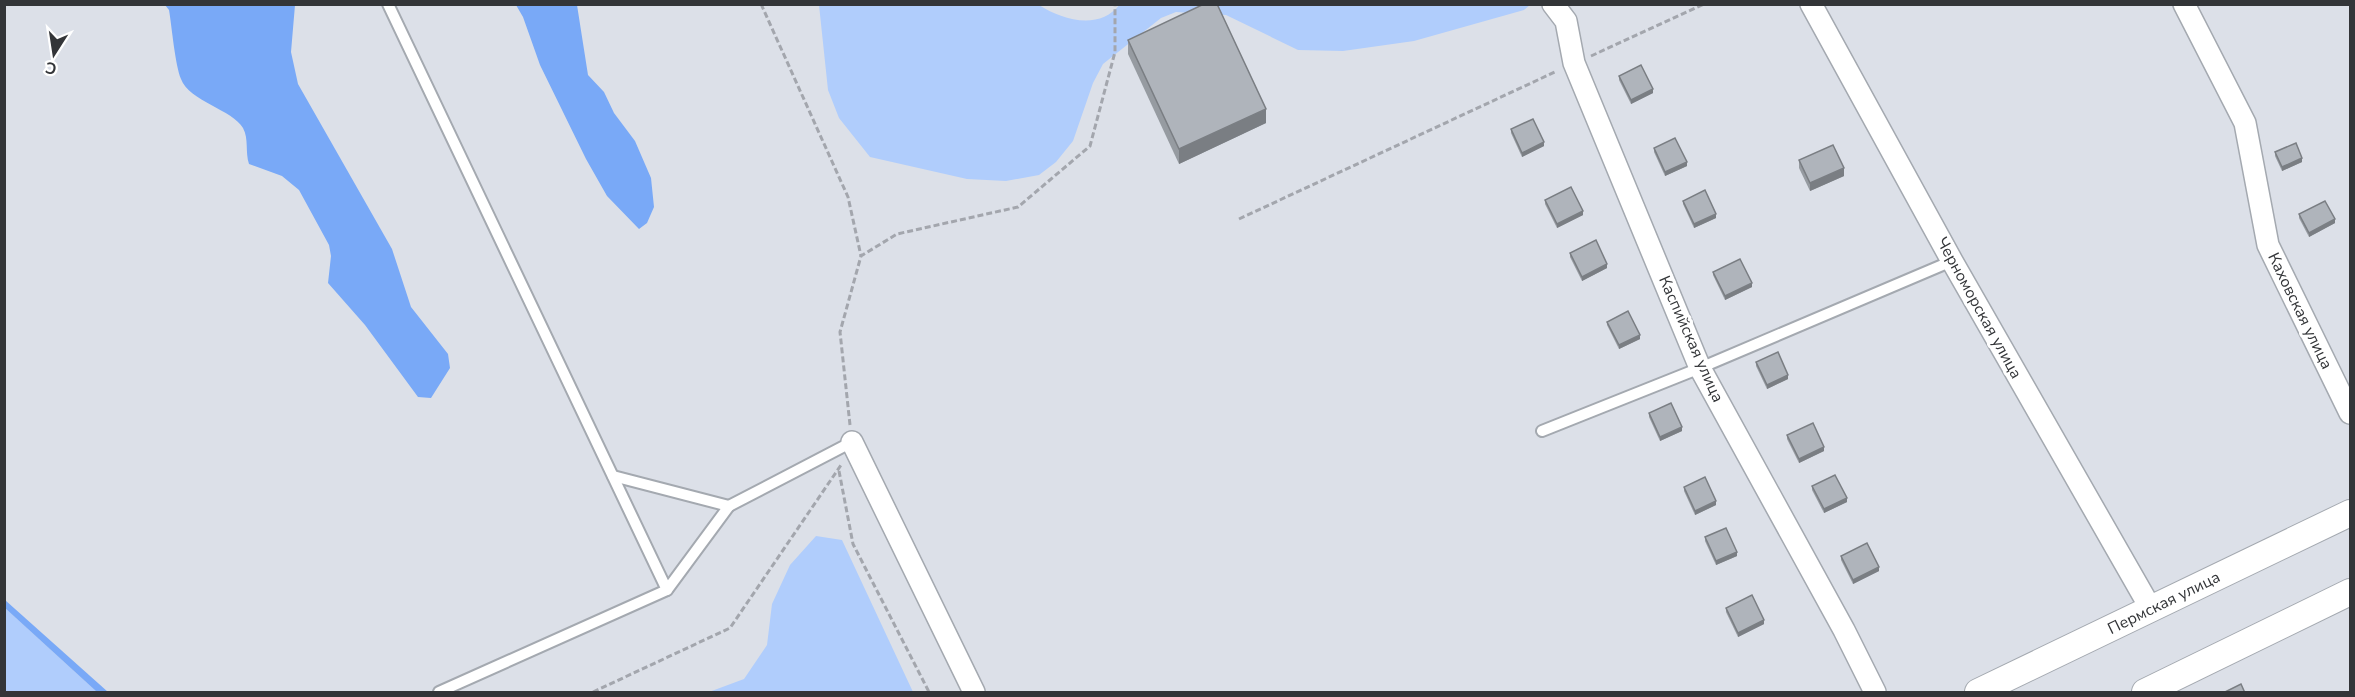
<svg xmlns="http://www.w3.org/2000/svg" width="2355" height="697" font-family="'Nunito Sans',sans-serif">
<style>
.green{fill:#b0cdfc}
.water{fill:#79a9f7}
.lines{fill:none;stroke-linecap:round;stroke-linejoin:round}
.service-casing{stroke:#a4a9b0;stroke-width:14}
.minor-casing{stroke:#a4a9b0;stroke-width:24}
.tertiary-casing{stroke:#a4a9b0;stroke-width:28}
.path{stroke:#a3a6ad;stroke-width:3;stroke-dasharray:6 3;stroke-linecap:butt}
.service{stroke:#fff;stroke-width:10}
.minor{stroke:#fff;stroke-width:21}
.tertiary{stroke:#fff;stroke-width:26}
.wall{fill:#969ba1}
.shaded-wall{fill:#7a7e83}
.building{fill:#afb4bb;stroke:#7a7e83;stroke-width:1.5}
.labels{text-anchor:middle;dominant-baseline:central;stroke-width:6;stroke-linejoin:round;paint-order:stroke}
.street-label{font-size:16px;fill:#333538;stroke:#fff}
</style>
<rect width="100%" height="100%" fill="#dce0e8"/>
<g class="green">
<path d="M 1120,4 L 1530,5 L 1524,10 L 1414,41 L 1343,51 L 1298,50 L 1226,15 L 1176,12 L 1161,18 L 1103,64 L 1093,83 L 1073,141 L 1056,162 L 1039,175 L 1006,181 L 967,179 L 870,157 L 839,118 L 828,90 L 819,5 L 1039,5 C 1062,20 1100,31 1120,4 Z"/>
<path d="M 816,536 L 842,540 L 913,692 L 709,692 L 744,679 L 767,645 L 772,604 L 790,565 Z"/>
<path d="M 5,608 L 97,692 L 5,692 Z"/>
</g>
<g class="water">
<path d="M 165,5 L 295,5 L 291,52 L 298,84 L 392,249 L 411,307 L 448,354 L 450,368 L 431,398 L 418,397 L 365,325 L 328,283 L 331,256 L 329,245 L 299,190 L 282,176 L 249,164 C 245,152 249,139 243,128 C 233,110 189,101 181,79 C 175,64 172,28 169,10 Z"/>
<path d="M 516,5 L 577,5 L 588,75 L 604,92 L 614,113 L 635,141 L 651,178 L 654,207 L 647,223 L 639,229 L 607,196 L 586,159 L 540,65 L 523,17 Z"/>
<path d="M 5,600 L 108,692 L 97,692 L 5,608 Z"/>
</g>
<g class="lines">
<defs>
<g id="service">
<path d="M 388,4 L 667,590 L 439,692"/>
<path d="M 1542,431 L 1700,368 L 1952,261"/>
<path d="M 613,476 L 729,506 L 667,590"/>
<path d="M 729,506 L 852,442"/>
</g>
<g id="minor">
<path d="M 1553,4 L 1566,21 L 1574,63 L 1700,368 L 1844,630 L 1875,692"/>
<path d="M 1811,4 L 1952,261 L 2151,609"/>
<path d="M 2184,4 L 2245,123 L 2268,245 L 2350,413"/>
<path d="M 852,442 L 974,692"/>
</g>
<g id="tertiary">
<path d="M 1978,692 L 2350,513"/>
<path d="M 2145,692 L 2350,592"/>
</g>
</defs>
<use href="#service" class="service-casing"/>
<use href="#minor" class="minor-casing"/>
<use href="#tertiary" class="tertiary-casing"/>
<g class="path">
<path d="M 761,4 L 848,197 L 861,256"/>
<path d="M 1591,56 L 1704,4"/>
<path d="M 1239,219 L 1557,71"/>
<path d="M 850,425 L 840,332 L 861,256 L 897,234 L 1018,207 L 1090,146 L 1115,52 L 1115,4"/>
<path d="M 839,471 L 853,544 L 929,692"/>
<path d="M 593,692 L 730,628 L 841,465"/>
</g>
<use href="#service" class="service"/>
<use href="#minor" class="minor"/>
<use href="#tertiary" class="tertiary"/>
</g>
<g class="wall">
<path d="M 1128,40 L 1266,123 L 1179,164 L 1128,54 Z"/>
<path d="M 1619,76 L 1653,93 L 1631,104 L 1619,80 Z"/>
<path d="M 1511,129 L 1544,146 L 1522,157 L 1511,133 Z"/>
<path d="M 1654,148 L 1687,166 L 1665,176 L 1654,152 Z"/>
<path d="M 2275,152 L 2302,162 L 2282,171 L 2275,156 Z"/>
<path d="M 1799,160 L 1844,176 L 1810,191 L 1799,168 Z"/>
<path d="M 1545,200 L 1583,215 L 1557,228 L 1545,204 Z"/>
<path d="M 1683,201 L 1716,218 L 1694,228 L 1683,204 Z"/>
<path d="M 2299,214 L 2335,223 L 2309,237 L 2299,218 Z"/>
<path d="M 1570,253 L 1607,268 L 1582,281 L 1570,257 Z"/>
<path d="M 1713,272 L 1752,287 L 1725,300 L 1713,275 Z"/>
<path d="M 1607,322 L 1640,339 L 1619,349 L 1607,325 Z"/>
<path d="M 1756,362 L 1788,379 L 1767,389 L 1756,366 Z"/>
<path d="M 1649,413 L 1682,431 L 1660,441 L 1649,417 Z"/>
<path d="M 1787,435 L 1824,451 L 1799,463 L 1787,439 Z"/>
<path d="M 1812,486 L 1847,502 L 1824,513 L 1812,490 Z"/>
<path d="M 1684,487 L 1716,505 L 1695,515 L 1684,491 Z"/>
<path d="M 1705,537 L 1737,556 L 1716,565 L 1705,541 Z"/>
<path d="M 1841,556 L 1879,571 L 1853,584 L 1841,560 Z"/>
<path d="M 1726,608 L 1764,624 L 1738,637 L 1726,612 Z"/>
</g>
<g class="shaded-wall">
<path d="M 1653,89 L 1653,93 L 1631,104 L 1631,100 Z"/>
<path d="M 1266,109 L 1266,123 L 1179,164 L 1179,149 Z"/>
<path d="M 1544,142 L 1544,146 L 1522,157 L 1522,153 Z"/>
<path d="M 2302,158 L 2302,162 L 2282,171 L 2282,167 Z"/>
<path d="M 1687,162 L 1687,166 L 1665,176 L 1665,172 Z"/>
<path d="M 1844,168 L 1844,176 L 1810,191 L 1810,183 Z"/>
<path d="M 1583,211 L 1583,215 L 1557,228 L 1557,224 Z"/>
<path d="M 1716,214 L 1716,218 L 1694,228 L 1694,224 Z"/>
<path d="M 2335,219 L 2335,223 L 2309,237 L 2309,233 Z"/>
<path d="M 1607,264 L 1607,268 L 1582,281 L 1582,277 Z"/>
<path d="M 1752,283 L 1752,287 L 1725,300 L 1725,296 Z"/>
<path d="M 1640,335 L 1640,339 L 1619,349 L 1619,345 Z"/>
<path d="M 1788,375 L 1788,379 L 1767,389 L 1767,385 Z"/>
<path d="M 1682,427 L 1682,431 L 1660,441 L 1660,437 Z"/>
<path d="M 1824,447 L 1824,451 L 1799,463 L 1799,459 Z"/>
<path d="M 1847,498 L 1847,502 L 1824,513 L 1824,509 Z"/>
<path d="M 1716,501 L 1716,505 L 1695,515 L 1695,511 Z"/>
<path d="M 1737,552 L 1737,556 L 1716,565 L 1716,561 Z"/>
<path d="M 1879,567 L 1879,571 L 1853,584 L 1853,580 Z"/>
<path d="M 1764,620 L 1764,624 L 1738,637 L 1738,633 Z"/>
</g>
<g class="building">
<path d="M 1204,4 L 1217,4 L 1266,109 L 1179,149 L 1128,40 Z"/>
<path d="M 1641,65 L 1653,89 L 1631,100 L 1619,76 Z"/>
<path d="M 1533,119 L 1544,142 L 1522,153 L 1511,129 Z"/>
<path d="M 1675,138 L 1687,162 L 1665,172 L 1654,148 Z"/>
<path d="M 2296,143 L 2302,158 L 2282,167 L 2275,152 Z"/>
<path d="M 1833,145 L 1844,168 L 1810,183 L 1799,160 Z"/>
<path d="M 1571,187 L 1583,211 L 1557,224 L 1545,200 Z"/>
<path d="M 1705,190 L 1716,214 L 1694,224 L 1683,201 Z"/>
<path d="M 2325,201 L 2335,219 L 2309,233 L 2299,214 Z"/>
<path d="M 1596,240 L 1607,264 L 1582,277 L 1570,253 Z"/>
<path d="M 1740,259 L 1752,283 L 1725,296 L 1713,272 Z"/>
<path d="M 1628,311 L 1640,335 L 1619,345 L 1607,322 Z"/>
<path d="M 1778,352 L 1788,375 L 1767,385 L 1756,362 Z"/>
<path d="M 1671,403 L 1682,427 L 1660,437 L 1649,413 Z"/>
<path d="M 1813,423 L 1824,447 L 1799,459 L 1787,435 Z"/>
<path d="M 1835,475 L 1847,498 L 1824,509 L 1812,486 Z"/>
<path d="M 1705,477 L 1716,501 L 1695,511 L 1684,487 Z"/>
<path d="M 1726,528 L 1737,552 L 1716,561 L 1705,537 Z"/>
<path d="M 1867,543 L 1879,567 L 1853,580 L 1841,556 Z"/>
<path d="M 1752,595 L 1764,620 L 1738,633 L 1726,608 Z"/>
<path d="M 2241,684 L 2245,693 L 2223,693 Z"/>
</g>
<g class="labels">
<g class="street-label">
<text transform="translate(1979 308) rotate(61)">Черноморская улица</text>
<text transform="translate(2300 311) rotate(64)">Каховская улица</text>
<text transform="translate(1691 339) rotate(66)">Каспийская улица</text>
<text transform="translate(2164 603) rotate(-26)">Пермская улица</text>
</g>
</g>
<rect width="2355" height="697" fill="none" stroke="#333538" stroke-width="12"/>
<g transform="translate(54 54) rotate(192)" stroke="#ffffff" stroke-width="4.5" paint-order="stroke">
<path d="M0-4.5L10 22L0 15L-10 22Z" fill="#333538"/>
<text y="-9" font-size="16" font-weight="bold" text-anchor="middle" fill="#333538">С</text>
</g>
</svg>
